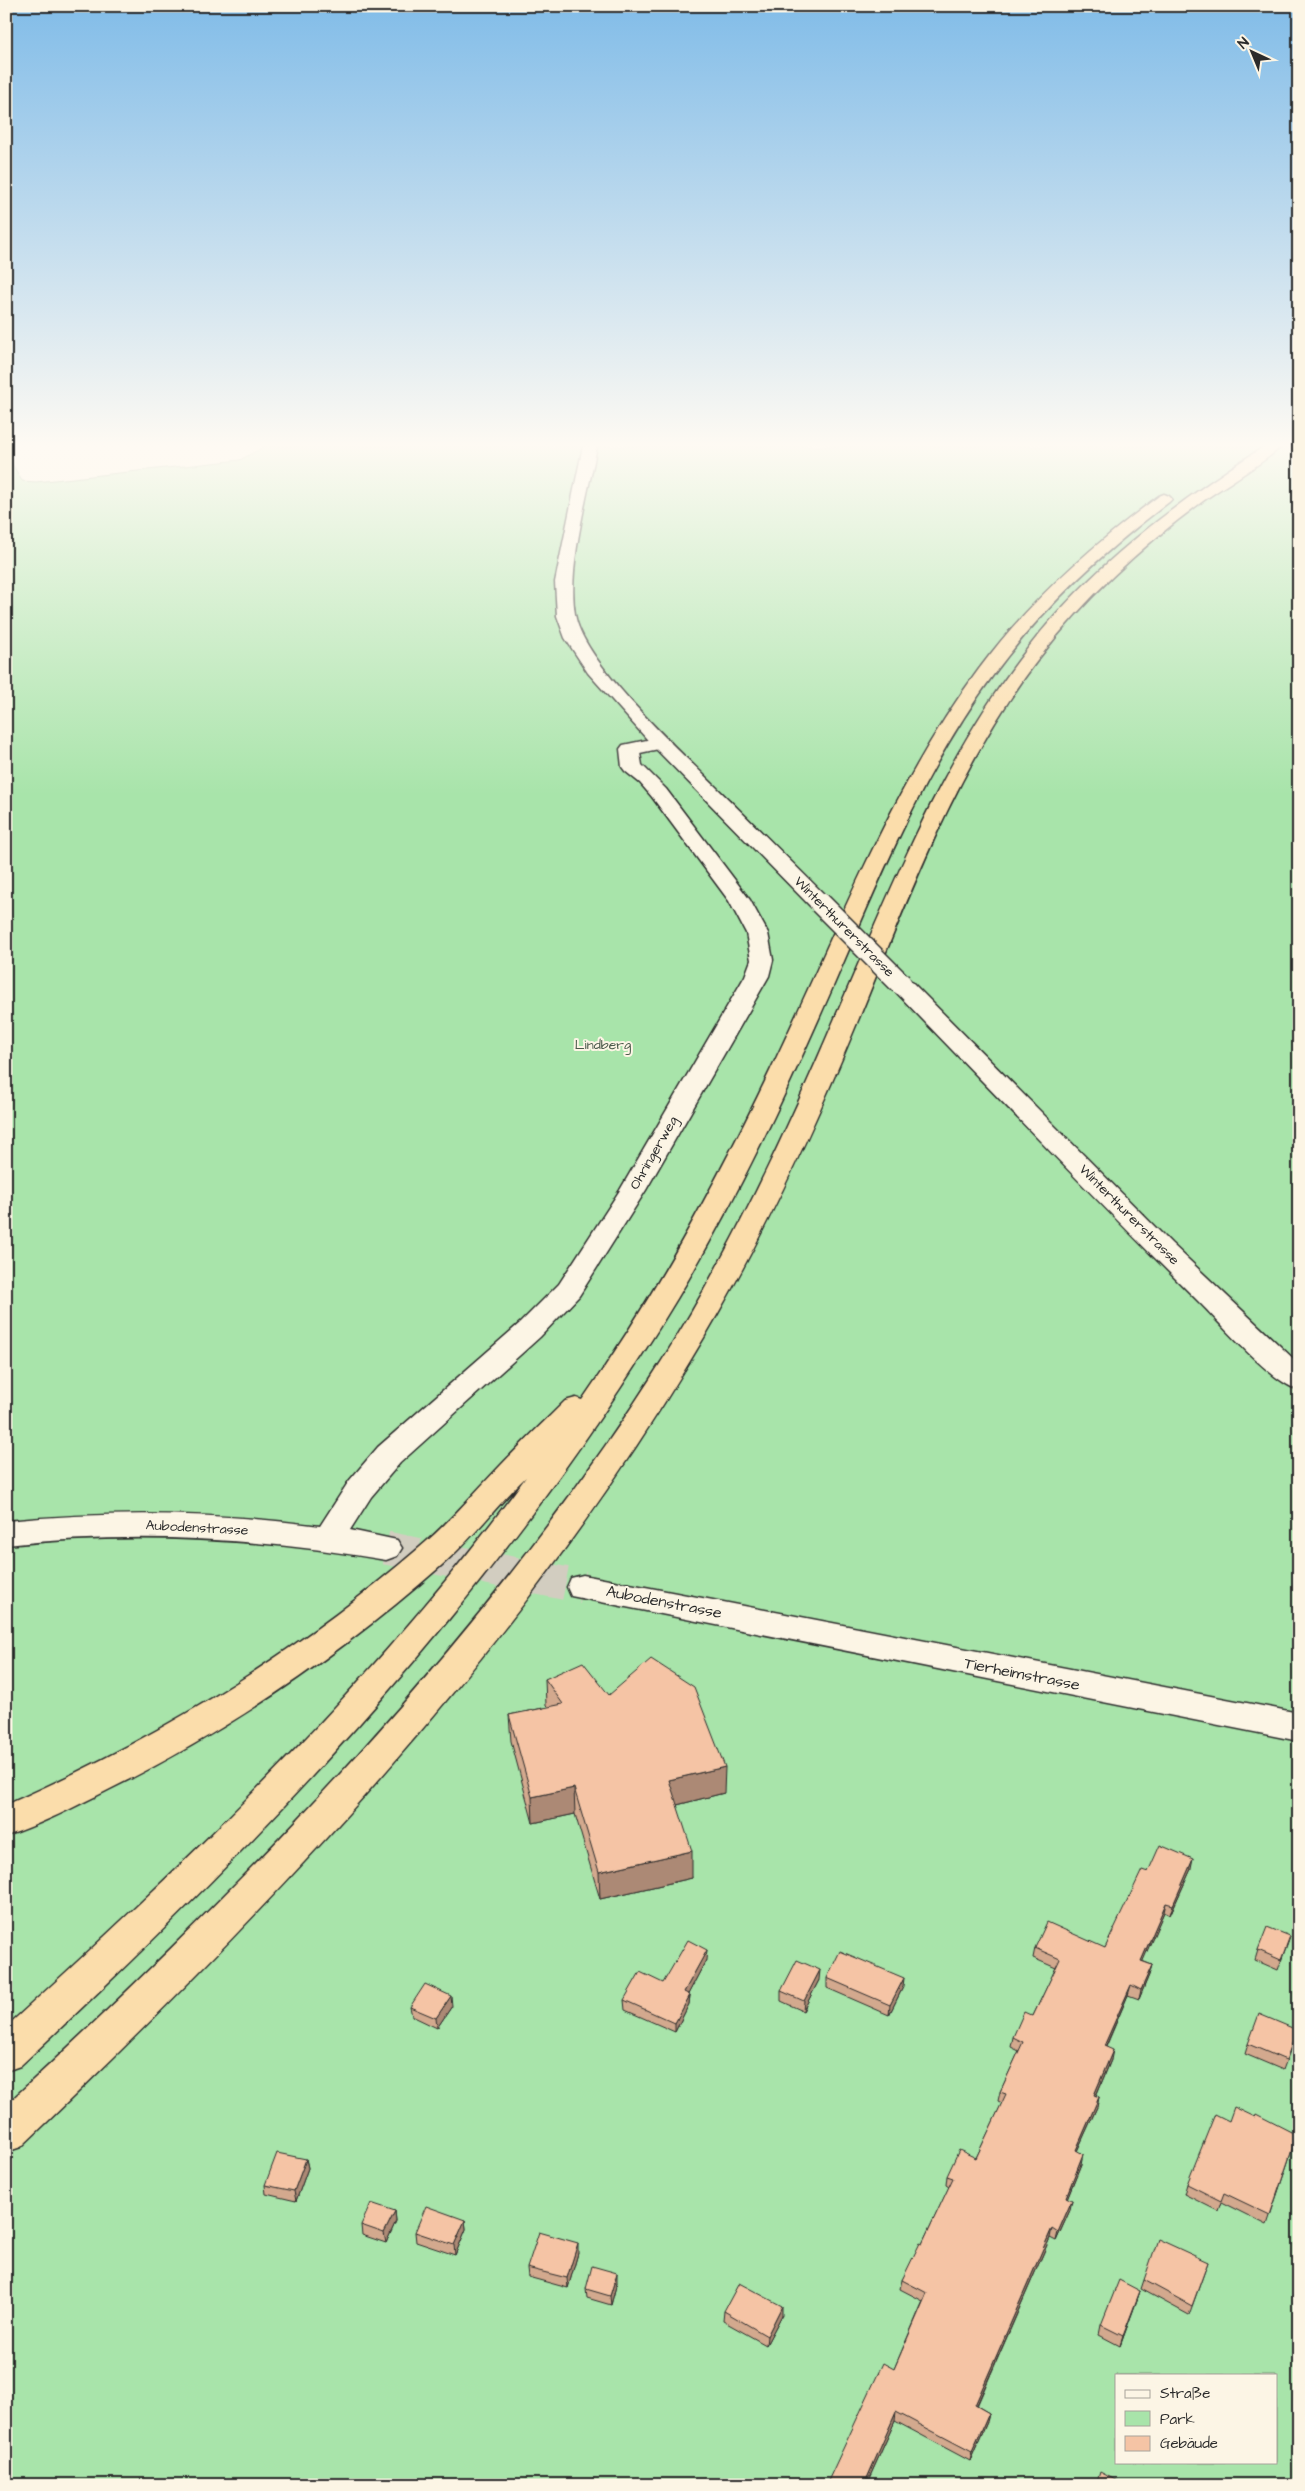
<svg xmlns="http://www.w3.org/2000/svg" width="1305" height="2491" font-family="'Architects Daughter',sans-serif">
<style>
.green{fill:#a8e4aa;stroke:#6a886a;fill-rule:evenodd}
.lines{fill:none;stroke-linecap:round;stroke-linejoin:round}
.minor-tunnel{stroke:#d2cdc0;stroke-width:33;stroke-dasharray:33 17;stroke-linecap:butt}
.minor-casing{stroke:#2b2b2b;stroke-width:3}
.secondary-casing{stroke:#2b2b2b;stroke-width:3}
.motorway-casing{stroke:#2b2b2b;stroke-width:3}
.minor{fill:#fcf5e5;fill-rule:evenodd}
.secondary{fill:#fcf5e5;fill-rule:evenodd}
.motorway{fill:#fbddab;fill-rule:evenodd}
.secondary-bridge-casing{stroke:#2b2b2b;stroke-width:24;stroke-linecap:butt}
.secondary-bridge{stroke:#fcf5e5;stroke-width:21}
.wall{fill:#d3a98e;stroke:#2b2b2b}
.shaded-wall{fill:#ac8974;stroke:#2b2b2b}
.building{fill:#f5c4a5;stroke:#2b2b2b}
.labels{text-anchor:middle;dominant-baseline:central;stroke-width:4;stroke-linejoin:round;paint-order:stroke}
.street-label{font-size:14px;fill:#2b2b2b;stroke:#fcf5e5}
.park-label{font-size:14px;fill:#4a594b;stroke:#fcf5e5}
.near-street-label{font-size:16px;fill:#2b2b2b;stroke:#fcf5e5}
</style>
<rect width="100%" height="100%" fill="#fcf5e5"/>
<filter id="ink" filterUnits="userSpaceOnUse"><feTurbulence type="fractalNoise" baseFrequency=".02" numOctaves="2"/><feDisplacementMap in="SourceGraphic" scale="10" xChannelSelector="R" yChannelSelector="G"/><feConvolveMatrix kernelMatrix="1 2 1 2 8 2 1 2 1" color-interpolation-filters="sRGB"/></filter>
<g filter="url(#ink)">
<path class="green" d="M 265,446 L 1299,446 L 1299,2485 L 6,2485 L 6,453 L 22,481 L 36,482 L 240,460 ZM 1116,2375 L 1276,2375 L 1276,2462 L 1116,2462 Z"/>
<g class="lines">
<path class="minor-tunnel" d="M 386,1548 L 583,1587"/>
<defs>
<g id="minor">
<path d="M 661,737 L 668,739 L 671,743 L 668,747 L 640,753 L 642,765 L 666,789 L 750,900 L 768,933 L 773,960 L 769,976 L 646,1190 L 579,1296 L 540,1337 L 400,1463 L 371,1497 L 350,1530 L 397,1540 L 402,1548 L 397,1556 L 386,1560 C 259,1538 134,1531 6,1545 L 6,1521 C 111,1511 215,1512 320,1526 L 349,1481 L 378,1447 L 520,1323 L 559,1284 L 620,1190 L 745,976 L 751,960 L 746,933 L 729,901 L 652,797 L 640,783 L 625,771 L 622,767 L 620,749 L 623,745 Z"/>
<path d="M 583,1575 L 1299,1713 L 1299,1741 L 571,1596 L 567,1587 L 571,1578 Z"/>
</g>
<g id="secondary">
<path d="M 583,446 L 597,446 C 588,495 567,567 575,614 C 582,662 679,750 715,786 C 753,823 790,861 828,898 L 831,903 L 828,908 L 820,910 L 812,908 L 654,747 L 588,673 L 565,638 L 557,616 L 555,582 Z"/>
<path d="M 901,977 L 909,979 L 1171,1243 L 1299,1364 L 1299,1390 C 1271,1382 1222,1325 1200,1303 C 1096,1200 995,1094 893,989 L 889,984 L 893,979 Z"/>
</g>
<g id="motorway">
<path d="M 1265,446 L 1282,446 C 1258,467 1229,482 1203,501 C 1142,546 1086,597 1040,657 C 956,766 909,897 857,1023 C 809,1139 756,1253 690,1361 C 511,1658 270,1909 21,2147 L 6,2152 L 6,2105 C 250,1880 484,1641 663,1359 C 731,1251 785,1135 835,1018 C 890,892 940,762 1025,652 C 1090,567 1175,503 1265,446 Z"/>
<path d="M 1164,494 L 1169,496 L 1172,499 L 1169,502 C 1103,552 1043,607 994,674 C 923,769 879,881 832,989 C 786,1094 737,1199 678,1297 C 500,1592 271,1833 20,2066 L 6,2071 L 6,2027 C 193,1858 377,1681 526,1477 C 497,1505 473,1538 442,1565 C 342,1653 230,1730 110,1789 C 76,1806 42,1824 6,1836 L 6,1805 C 156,1739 295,1655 419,1548 C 449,1523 474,1493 501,1465 C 522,1443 544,1422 565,1401 L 576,1398 L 582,1400 C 655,1296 716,1184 771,1069 C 836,934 889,790 979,669 C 1029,601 1091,546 1159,496 Z"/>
</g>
</defs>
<use href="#minor" class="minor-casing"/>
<use href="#secondary" class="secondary-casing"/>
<use href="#motorway" class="motorway-casing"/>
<use href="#minor" class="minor"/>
<use href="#secondary" class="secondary"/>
<use href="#motorway" class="motorway"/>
<defs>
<path id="secondary-bridge" d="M 820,903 L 901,984"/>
</defs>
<use href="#secondary-bridge" class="secondary-bridge-casing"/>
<use href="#secondary-bridge" class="secondary-bridge"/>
</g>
<g class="wall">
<path d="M 545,1679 L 609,1695 L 724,1793 L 677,1805 L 692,1878 L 600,1899 L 575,1814 L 533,1823 L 511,1741 L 509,1715 L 548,1707 L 546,1705 Z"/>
<path d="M 1191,1869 L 1170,1915 L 1164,1912 L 1142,1961 L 1152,1965 L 1149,1975 L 1139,1999 L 1128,1995 L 1106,2047 L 1111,2060 L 1096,2096 L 1099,2097 L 1097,2107 L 1077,2151 L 1081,2164 L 1067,2198 L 1070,2210 L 1056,2241 L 1050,2238 L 977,2406 L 989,2413 L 987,2422 L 970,2461 L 895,2421 L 866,2485 L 828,2485 L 828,2481 L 894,2369 L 923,2301 L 900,2289 L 902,2280 L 922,2244 L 949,2187 L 946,2185 L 947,2176 L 976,2158 L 1002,2103 L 998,2101 L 1000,2092 L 1019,2051 L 1011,2047 L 1013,2037 L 1033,2016 L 1056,1968 L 1033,1958 L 1035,1948 L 1105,1948 L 1148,1872 Z"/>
<path d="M 1290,1936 L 1278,1970 L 1255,1960 L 1258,1950 Z"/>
<path d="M 706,1960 L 688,1994 L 690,1995 L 689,2004 L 675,2032 L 625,2010 L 624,2000 L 663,1983 Z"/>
<path d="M 827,1978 L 903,1987 L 889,2015 L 827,1988 Z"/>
<path d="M 819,1980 L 803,2011 L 781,2001 L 781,1991 Z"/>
<path d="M 452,2006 L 437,2028 L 412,2016 L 410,2007 Z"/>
<path d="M 1294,2040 L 1283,2070 L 1245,2054 L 1248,2044 Z"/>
<path d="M 1255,2117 L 1297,2135 L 1267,2225 L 1221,2202 L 1218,2211 L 1184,2194 L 1187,2184 L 1229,2121 Z"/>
<path d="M 306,2159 L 308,2168 L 296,2201 L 266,2194 L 265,2185 Z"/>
<path d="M 395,2211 L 396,2221 L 386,2243 L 362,2235 L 361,2225 Z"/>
<path d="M 465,2220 L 466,2229 L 455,2255 L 416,2242 L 415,2232 Z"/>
<path d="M 578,2253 L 568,2288 L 528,2277 L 527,2268 Z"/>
<path d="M 1208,2262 L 1189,2315 L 1141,2289 L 1144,2280 Z"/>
<path d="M 617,2282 L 611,2305 L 587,2298 L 586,2289 Z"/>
<path d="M 1140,2291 L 1137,2300 L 1120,2346 L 1099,2335 L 1101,2325 Z"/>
<path d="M 724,2311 L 782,2315 L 766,2345 L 723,2321 Z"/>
</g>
<g class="shaded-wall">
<path d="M 725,1767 L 724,1793 L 669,1807 L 669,1780 Z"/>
<path d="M 574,1788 L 575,1814 L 533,1823 L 532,1797 Z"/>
<path d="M 692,1851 L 692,1878 L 600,1899 L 599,1872 Z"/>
<path d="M 1193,1859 L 1191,1869 L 1170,1915 L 1173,1905 Z"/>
<path d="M 1166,1903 L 1164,1912 L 1139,1970 L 1141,1961 Z"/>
<path d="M 707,1950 L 706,1960 L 684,2002 L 684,1992 Z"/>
<path d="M 1152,1965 L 1149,1975 L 1139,1999 L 1141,1990 Z"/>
<path d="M 820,1970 L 819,1980 L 803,2011 L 804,2001 Z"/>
<path d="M 904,1978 L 903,1987 L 889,2015 L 890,2005 Z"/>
<path d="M 1131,1985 L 1128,1995 L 1102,2055 L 1104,2046 Z"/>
<path d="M 690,1995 L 689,2004 L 675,2032 L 675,2023 Z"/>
<path d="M 451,1996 L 452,2006 L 437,2028 L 436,2018 Z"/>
<path d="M 1113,2050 L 1111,2060 L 1092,2105 L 1094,2095 Z"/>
<path d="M 1099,2097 L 1097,2107 L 1073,2160 L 1076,2150 Z"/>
<path d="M 1083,2154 L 1081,2164 L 1064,2206 L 1066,2197 Z"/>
<path d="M 306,2159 L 308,2168 L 296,2201 L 294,2191 Z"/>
<path d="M 1072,2200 L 1070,2210 L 1056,2241 L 1058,2232 Z"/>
<path d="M 395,2211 L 396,2221 L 386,2243 L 384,2233 Z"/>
<path d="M 465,2220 L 466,2229 L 455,2255 L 454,2245 Z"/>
<path d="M 1052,2228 L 1050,2238 L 973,2414 L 975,2405 Z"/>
<path d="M 578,2243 L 578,2253 L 568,2288 L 567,2278 Z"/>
<path d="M 617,2273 L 617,2282 L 611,2305 L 610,2296 Z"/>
<path d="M 1140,2291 L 1137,2300 L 1120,2346 L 1123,2336 Z"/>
<path d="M 782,2306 L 782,2315 L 766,2345 L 767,2336 Z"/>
<path d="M 896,2412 L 895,2421 L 866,2485 L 864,2485 Z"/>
<path d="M 989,2413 L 987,2422 L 970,2461 L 972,2452 Z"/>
</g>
<g class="building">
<path d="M 651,1659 L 694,1687 L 725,1767 L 669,1780 L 692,1851 L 599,1872 L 574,1788 L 532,1797 L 509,1715 L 563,1704 L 545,1679 L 583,1662 L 609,1695 Z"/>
<path d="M 1160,1845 L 1193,1859 L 1173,1905 L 1166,1903 L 1141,1961 L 1152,1965 L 1141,1990 L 1131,1985 L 1104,2046 L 1113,2050 L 1094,2095 L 1099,2097 L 1076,2150 L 1083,2154 L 1066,2197 L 1072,2200 L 1058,2232 L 1052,2228 L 975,2405 L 989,2413 L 972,2452 L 896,2412 L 864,2485 L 835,2485 L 828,2481 L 883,2363 L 894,2369 L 927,2293 L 902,2280 L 920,2243 L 922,2244 L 953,2178 L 947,2176 L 959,2150 L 976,2158 L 1006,2094 L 1000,2092 L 1023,2042 L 1013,2037 L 1024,2012 L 1033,2016 L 1060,1959 L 1035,1948 L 1047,1922 L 1105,1948 L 1142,1870 L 1148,1872 Z"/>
<path d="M 1267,1927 L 1290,1936 L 1281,1960 L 1258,1950 Z"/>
<path d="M 688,1940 L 707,1950 L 684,1992 L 690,1995 L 675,2023 L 624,2000 L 640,1972 L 663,1983 Z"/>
<path d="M 840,1951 L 904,1978 L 890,2005 L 827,1978 Z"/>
<path d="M 797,1960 L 820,1970 L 804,2001 L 781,1991 Z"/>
<path d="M 425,1984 L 451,1996 L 436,2018 L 410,2007 Z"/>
<path d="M 1259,2014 L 1297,2030 L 1286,2060 L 1248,2044 Z"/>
<path d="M 1234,2107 L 1255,2117 L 1256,2114 L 1297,2135 L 1270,2215 L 1224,2193 L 1221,2201 L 1187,2184 L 1215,2114 L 1229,2121 Z"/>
<path d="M 277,2153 L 306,2159 L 294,2191 L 265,2185 Z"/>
<path d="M 371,2203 L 395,2211 L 384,2233 L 361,2225 Z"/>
<path d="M 426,2206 L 465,2220 L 454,2245 L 415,2232 Z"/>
<path d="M 539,2232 L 578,2243 L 567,2278 L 527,2268 Z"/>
<path d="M 1158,2239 L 1208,2262 L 1192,2306 L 1144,2280 Z"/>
<path d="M 592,2266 L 617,2273 L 610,2296 L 586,2289 Z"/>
<path d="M 1119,2280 L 1140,2291 L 1123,2336 L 1101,2325 Z"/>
<path d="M 739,2283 L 782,2306 L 767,2336 L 724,2311 Z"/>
<path d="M 1100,2472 L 1125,2485 L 1096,2485 Z"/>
</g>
</g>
<linearGradient id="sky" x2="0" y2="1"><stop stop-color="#81bce8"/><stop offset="0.56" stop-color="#fefaf3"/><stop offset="1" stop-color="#fefaf3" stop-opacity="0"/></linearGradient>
<rect width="1305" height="795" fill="url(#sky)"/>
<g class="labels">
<g class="street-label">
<text transform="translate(844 927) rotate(45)">Winterthurerstrasse</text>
<text transform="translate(654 1153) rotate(-60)">Ohringerweg</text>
<text transform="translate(1129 1215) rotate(45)">Winterthurerstrasse</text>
<text transform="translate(197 1528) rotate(3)">Aubodenstrasse</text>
</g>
<g class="park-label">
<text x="603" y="1045">Lindberg</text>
</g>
<g class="near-street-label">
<text transform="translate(664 1602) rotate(11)">Aubodenstrasse</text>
<text transform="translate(1022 1674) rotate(11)">Tierheimstrasse</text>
</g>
</g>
<rect width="1305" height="2491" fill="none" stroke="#fcf5e5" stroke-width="25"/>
<rect x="12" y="12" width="1280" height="2466" fill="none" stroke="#2b2b2b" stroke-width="2" filter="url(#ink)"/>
<rect x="1115" y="2374" width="162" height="90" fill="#fcf5e5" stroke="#a8a49b"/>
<rect x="1125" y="2390" width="25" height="8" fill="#fcf5e5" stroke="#a8a49b"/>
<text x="1160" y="2398" font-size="15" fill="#2b2b2b">Straße</text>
<rect x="1125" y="2411" width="25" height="15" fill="#a8e4aa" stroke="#a8a49b"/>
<text x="1160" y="2424" font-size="15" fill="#2b2b2b">Park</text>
<rect x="1125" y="2436" width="25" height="15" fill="#f5c4a5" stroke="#a8a49b"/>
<text x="1160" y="2448" font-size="15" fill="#2b2b2b">Gebäude</text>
<g transform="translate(1252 52) rotate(316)" stroke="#fcf5e5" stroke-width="4" paint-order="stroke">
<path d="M0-4L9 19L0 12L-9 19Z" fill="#2b2b2b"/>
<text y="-8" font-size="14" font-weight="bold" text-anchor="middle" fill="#2b2b2b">N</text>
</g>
</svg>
